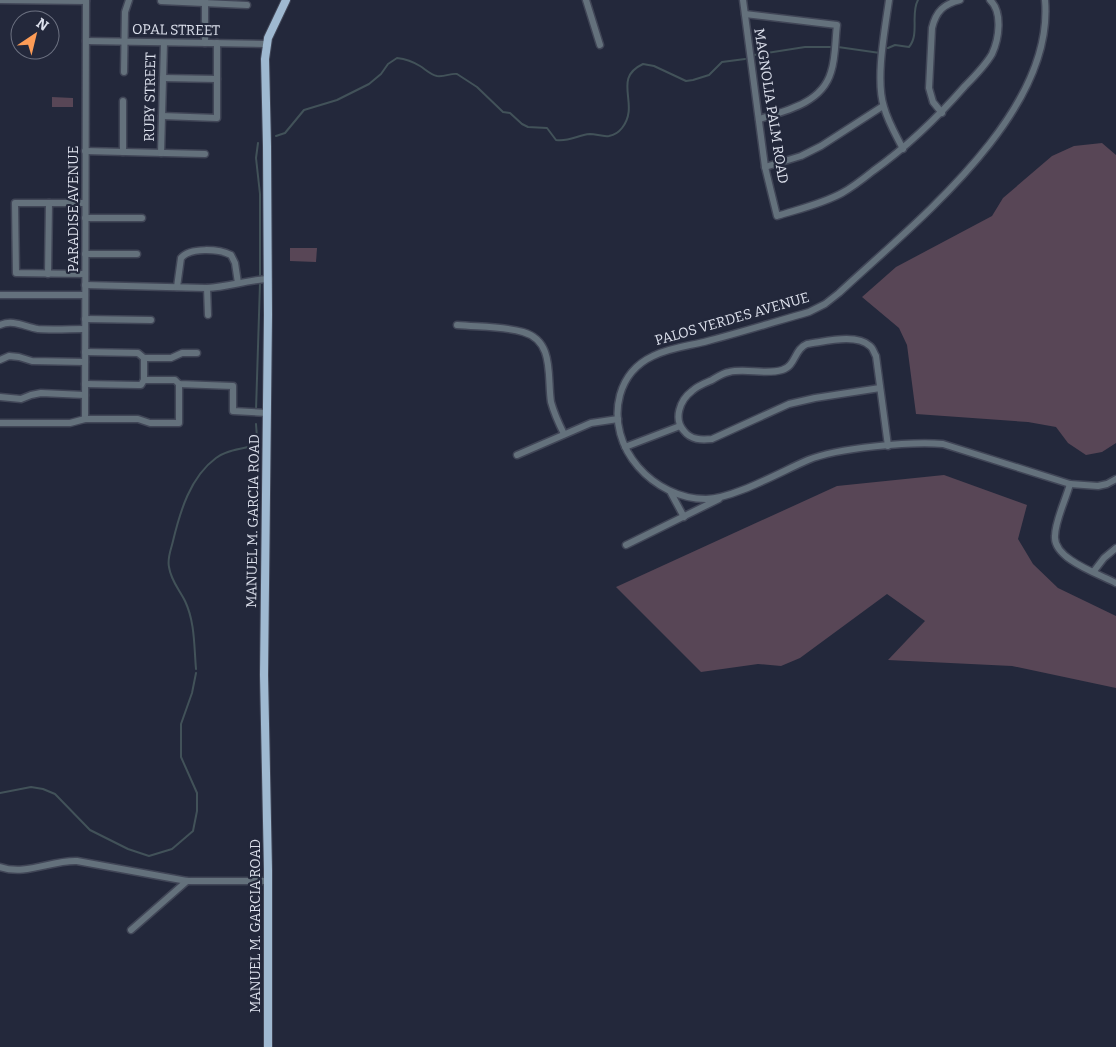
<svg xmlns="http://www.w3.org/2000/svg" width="1116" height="1047" font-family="Bitter,serif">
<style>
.green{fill:#584656}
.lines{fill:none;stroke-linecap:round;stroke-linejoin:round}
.stream{stroke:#425259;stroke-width:2}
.minor-casing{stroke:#414657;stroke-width:9}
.major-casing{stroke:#414657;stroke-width:10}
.minor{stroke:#64717c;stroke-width:6}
.major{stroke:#9fb9d1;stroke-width:8}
.labels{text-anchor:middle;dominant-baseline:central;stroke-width:4.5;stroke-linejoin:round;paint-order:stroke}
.street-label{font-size:14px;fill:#dde1ed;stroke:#23283b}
</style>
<rect width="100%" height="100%" fill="#23283b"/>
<g class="green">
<path d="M 52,97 L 73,98 L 73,107 L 52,107 Z"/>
<path d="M 1102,143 L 1116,155 L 1116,443 L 1102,452 L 1086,455 L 1068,443 L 1056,427 L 1028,422 L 916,414 L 907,345 L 899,328 L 862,297 L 896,267 L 992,216 L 1003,198 L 1052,156 L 1074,146 Z"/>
<path d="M 290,248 L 317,248 L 316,262 L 290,261 Z"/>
<path d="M 944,475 L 1027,505 L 1018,539 L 1033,564 L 1058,588 L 1116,616 L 1116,688 L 1012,666 L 888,660 L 925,621 L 887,594 L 800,658 L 781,666 L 758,664 L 701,672 L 616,587 L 837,486 Z"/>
</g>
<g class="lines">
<g class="stream">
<path d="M 838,47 L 880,53"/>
<path d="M 888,48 L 895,45 L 909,47 C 920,34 910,14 918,0"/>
<path d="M 754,55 L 805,47 L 830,47"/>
<path d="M 276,136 L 285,133 L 304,110 L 337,100 L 369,84 L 381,74 L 388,64 L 397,58 C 405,59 412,61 420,66 C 425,69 431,75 437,76 C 445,77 451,73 457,74 L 477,87 L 503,112 L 510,113 L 522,124 L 528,127 L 547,128 L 556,140 C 570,142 577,135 590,134 C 596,134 603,137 609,136 C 614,135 619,132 622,128 C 641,104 611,79 643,64 L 654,66 L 686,81 L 693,80 L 709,75 L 722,62 L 745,59"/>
<path d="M 258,143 L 256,158 L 260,194 L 260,277"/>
<path d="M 256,410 L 260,283"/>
<path d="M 196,669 C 194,646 195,622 185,601 C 179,589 171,581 169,567 C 167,558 171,550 173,541 C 180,512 190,477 216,458 C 228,449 241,450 255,445 L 257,438 L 256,424"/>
<path d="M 0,793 L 31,787 L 43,789 L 55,794 L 90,830 L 128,849 L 149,856 L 172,849 L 193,831 L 197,811 L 197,793 L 181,757 L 181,724 L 192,693 L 196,673"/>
</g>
<defs>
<g id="minor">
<path d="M 0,0 L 86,1"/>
<path d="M 586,0 L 600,45"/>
<path d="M 743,0 L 765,167 L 777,216 C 799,209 822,204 842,193 C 853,187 863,179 873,171 C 908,146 937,118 965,86 C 975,76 985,66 992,54 C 999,39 1003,12 990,0"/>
<path d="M 889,0 C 885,29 875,80 884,107 C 888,122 896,135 903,149"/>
<path d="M 1045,0 C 1055,114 914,223 839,293 L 825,304 L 809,312 C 774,322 739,333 704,342 C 687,346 669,348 653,356 C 636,364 625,377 620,395 C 606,448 654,499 706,499 C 733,499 782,471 808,460 C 837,448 912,441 943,444 L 1070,484 L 1098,486 L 1107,484 L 1116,479"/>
<path d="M 161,1 L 247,5"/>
<path d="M 745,14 L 837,25 C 835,40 836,57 831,72 C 822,103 786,111 759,119"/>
<path d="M 86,41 L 266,44"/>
<path d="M 205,43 L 205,0"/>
<path d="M 124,72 L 125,12 L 129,0"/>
<path d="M 163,78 L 217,79"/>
<path d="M 942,113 L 933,102 L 929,88 L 932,28 C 936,11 944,4 960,0"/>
<path d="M 162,116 L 217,118 L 217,43"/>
<path d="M 85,151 L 205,154"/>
<path d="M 123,152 L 123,101"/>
<path d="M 161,153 L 164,43"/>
<path d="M 765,167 L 801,156 L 821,146 L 883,106"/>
<path d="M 85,218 L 142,218"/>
<path d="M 85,254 L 137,254"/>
<path d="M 48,274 L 49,203"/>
<path d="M 85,274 L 16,273 L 15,203 L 85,203"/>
<path d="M 85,285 L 207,288 C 228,287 247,280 268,279"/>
<path d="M 177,287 L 181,258 C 190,247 219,249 231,255 L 235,263 L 238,283"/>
<path d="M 207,288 L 208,315"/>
<path d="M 0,295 L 85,295"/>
<path d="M 85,319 L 151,320"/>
<path d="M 0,325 C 13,319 25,327 38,329 C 53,330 70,329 85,329"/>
<path d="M 457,325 C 479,327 502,326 523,332 C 555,341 547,377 551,402 C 554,413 559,424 564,434"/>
<path d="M 85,352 L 138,353 L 144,358 L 171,358 L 182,353 L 197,353"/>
<path d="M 144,358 L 144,380"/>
<path d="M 0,360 L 9,356 L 19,357 L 32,361 L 85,362"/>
<path d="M 85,384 L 139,385 L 141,385 L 144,380 L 175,380 L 179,384 L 233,386 L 233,411 L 267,413"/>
<path d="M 880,388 L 815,398 L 789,404 L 712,439 C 701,440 691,440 684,431 C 673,419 680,400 692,391 C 697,386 705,383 712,380 C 717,377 723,373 729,372 C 746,368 765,375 782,370 C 796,366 794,349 807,344 C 824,342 856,333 870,346 C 873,348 874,353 876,356 L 888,446"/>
<path d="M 0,397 L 21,399 L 31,395 L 41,393 L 85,395"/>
<path d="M 85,419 L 86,0"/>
<path d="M 0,423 L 70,423 L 85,419 L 138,419 L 150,423 L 179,423 L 179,384"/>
<path d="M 625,447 L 680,426"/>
<path d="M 517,455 L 591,423 L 618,419"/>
<path d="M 1070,484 C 1066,499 1055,521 1055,536 C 1053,559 1099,574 1116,583"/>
<path d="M 671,493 L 684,517"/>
<path d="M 626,545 L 719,499"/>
<path d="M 1094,571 L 1104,558 L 1116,548"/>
<path d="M 0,867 C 26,876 51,860 77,861 L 187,881 L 268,881"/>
<path d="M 131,930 L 187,881"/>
</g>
<path id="major" d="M 268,1047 L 268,870 L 264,675 L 268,315 L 267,146 L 265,59 L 268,38 L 286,0"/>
</defs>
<use href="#minor" class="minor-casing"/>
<use href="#major" class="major-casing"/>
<use href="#minor" class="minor"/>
<use href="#major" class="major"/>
</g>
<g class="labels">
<g class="street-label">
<text transform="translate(176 30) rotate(1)">OPAL STREET</text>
<text transform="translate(150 97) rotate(-89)">RUBY STREET</text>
<text transform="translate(771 106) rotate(81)">MAGNOLIA PALM ROAD</text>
<text transform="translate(73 209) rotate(-90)">PARADISE AVENUE</text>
<text transform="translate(732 319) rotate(-16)">PALOS VERDES AVENUE</text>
<text transform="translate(253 521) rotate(-89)">MANUEL M. GARCIA ROAD</text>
<text transform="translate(255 926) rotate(-90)">MANUEL M. GARCIA ROAD</text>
</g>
</g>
<g transform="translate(35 35) rotate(35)"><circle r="24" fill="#23283b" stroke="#6d7282"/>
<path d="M0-4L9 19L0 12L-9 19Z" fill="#fd9c56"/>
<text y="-8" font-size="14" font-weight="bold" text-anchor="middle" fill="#dde1ed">N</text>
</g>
</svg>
